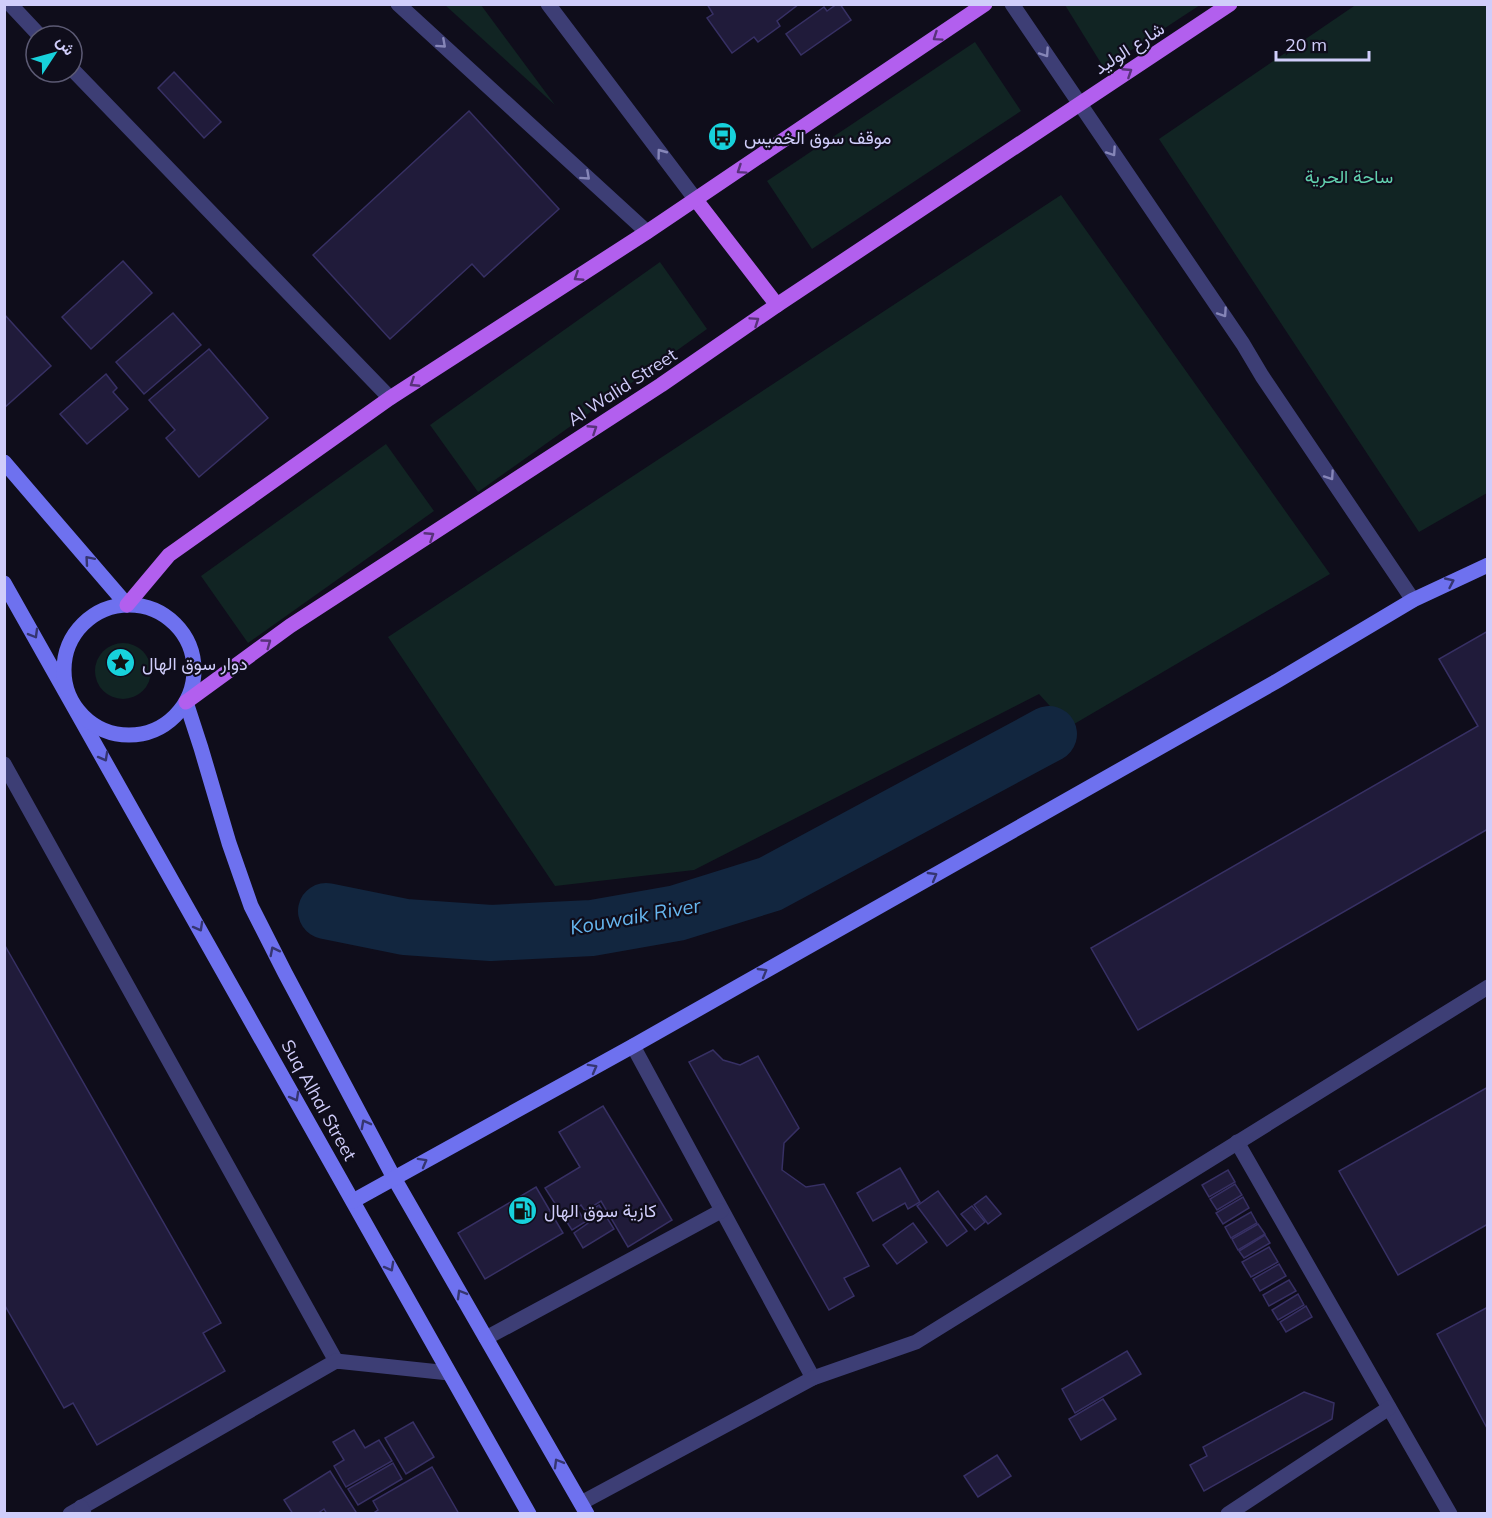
<svg xmlns="http://www.w3.org/2000/svg" width="1492" height="1518" font-family="Mulish,Vazirmatn,sans-serif">
<style>
.green{fill:#112423}
.lines{fill:none;stroke-linecap:round;stroke-linejoin:round}
.river{stroke:#12263f;stroke-width:56}
.building{fill:#201b3a;stroke:#373064;stroke-width:1.5}
.lane{stroke:#3d3e75;stroke-width:15}
.street{stroke:#3d3e75;stroke-width:15}
.secondary{stroke:#6e71ef;stroke-width:15}
.primary{stroke:#b25fee;stroke-width:15}
.oneway{stroke:#58327a}
.oneway2{stroke:#8686b8}
.oneway3{stroke:#353570}
.labels{text-anchor:middle;dominant-baseline:central;stroke-width:4.5;stroke-linejoin:round;paint-order:stroke}
.street-label{font-size:18px;fill:#d0cdfa;stroke:#0f0d1b}
.poi-label{font-size:18px;fill:#d0cdfa;stroke:#0f0d1b;text-anchor:start}
.park-label{font-size:18px;fill:#62d1af;stroke:#0f0d1b}
.water-label{font-size:20px;font-style:italic;fill:#66b6ef;stroke:#0f0d1b}
</style>
<rect width="100%" height="100%" fill="#0f0d1b"/>
<g class="green">
<path d="M 1357,4 L 1487,5 L 1487,493 L 1419,532 L 1159,139 Z"/>
<path d="M 445,5 L 481,5 L 555,105 Z"/>
<path d="M 1065,5 L 1200,5 L 1104,68 Z"/>
<path d="M 975,42 L 1021,111 L 812,249 L 767,181 Z"/>
<path d="M 1061,195 L 1330,574 L 1069,727 L 1039,694 L 694,870 L 555,886 L 388,637 Z"/>
<path d="M 660,262 L 707,329 L 478,492 L 430,425 Z"/>
<path d="M 386,444 L 434,511 L 248,643 L 201,576 Z"/>
<circle cx="123" cy="671" r="28"/>
</g>
<g class="lines">
<path class="river" d="M 326,911 L 405,927 L 491,933 L 592,928 L 677,913 L 770,884 L 1049,734"/>
</g>
<g class="building">
<path d="M 707,4 L 799,4 L 777,21 L 780,26 L 758,42 L 754,37 L 732,53 L 707,18 L 713,14 Z"/>
<path d="M 837,4 L 840,4 L 851,20 L 801,55 L 786,34 L 824,7 L 827,11 Z"/>
<path d="M 174,72 L 221,122 L 204,138 L 158,88 Z"/>
<path d="M 469,111 L 559,209 L 484,277 L 472,264 L 390,339 L 313,255 Z"/>
<path d="M 123,261 L 152,293 L 91,349 L 62,317 Z"/>
<path d="M 173,313 L 201,345 L 144,394 L 116,362 Z"/>
<path d="M 4,314 L 51,366 L 4,408 Z"/>
<path d="M 209,349 L 268,418 L 199,477 L 166,438 L 175,430 L 149,400 Z"/>
<path d="M 106,374 L 117,388 L 113,392 L 128,409 L 87,444 L 60,414 Z"/>
<path d="M 1488,631 L 1488,829 L 1138,1030 L 1091,948 L 1478,726 L 1439,659 Z"/>
<path d="M 4,944 L 221,1323 L 203,1333 L 225,1371 L 97,1445 L 73,1403 L 64,1408 L 4,1304 Z"/>
<path d="M 713,1050 L 723,1060 L 740,1065 L 758,1056 L 799,1128 L 784,1143 L 782,1170 L 806,1187 L 824,1184 L 869,1266 L 844,1278 L 854,1296 L 829,1310 L 689,1062 Z"/>
<path d="M 1488,1087 L 1488,1224 L 1398,1275 L 1339,1171 Z"/>
<path d="M 603,1106 L 672,1220 L 628,1247 L 601,1201 L 585,1211 L 581,1205 L 577,1208 L 585,1222 L 572,1230 L 545,1188 L 580,1167 L 559,1132 Z"/>
<path d="M 900,1168 L 920,1202 L 908,1209 L 905,1203 L 873,1221 L 857,1193 Z"/>
<path d="M 1228,1170 L 1235,1182 L 1209,1197 L 1202,1185 Z"/>
<path d="M 1235,1184 L 1242,1195 L 1217,1210 L 1210,1199 Z"/>
<path d="M 536,1187 L 563,1233 L 485,1279 L 458,1233 Z"/>
<path d="M 938,1191 L 967,1231 L 947,1246 L 917,1206 Z"/>
<path d="M 986,1196 L 1001,1214 L 988,1224 L 974,1205 Z"/>
<path d="M 1243,1197 L 1249,1208 L 1223,1224 L 1216,1213 Z"/>
<path d="M 599,1205 L 614,1229 L 583,1248 L 574,1233 L 591,1221 L 586,1213 Z"/>
<path d="M 972,1206 L 985,1222 L 975,1230 L 961,1214 Z"/>
<path d="M 1251,1212 L 1257,1223 L 1231,1238 L 1225,1227 Z"/>
<path d="M 913,1223 L 927,1242 L 897,1264 L 883,1245 Z"/>
<path d="M 1258,1224 L 1265,1234 L 1238,1250 L 1232,1239 Z"/>
<path d="M 1265,1235 L 1270,1243 L 1244,1258 L 1239,1251 Z"/>
<path d="M 1269,1247 L 1278,1262 L 1251,1277 L 1242,1262 Z"/>
<path d="M 1279,1264 L 1286,1276 L 1260,1291 L 1253,1279 Z"/>
<path d="M 1289,1280 L 1296,1291 L 1269,1306 L 1263,1295 Z"/>
<path d="M 1298,1294 L 1304,1305 L 1278,1320 L 1272,1310 Z"/>
<path d="M 1306,1306 L 1312,1317 L 1286,1332 L 1280,1322 Z"/>
<path d="M 1488,1307 L 1488,1430 L 1437,1334 Z"/>
<path d="M 1127,1351 L 1141,1374 L 1075,1413 L 1062,1389 Z"/>
<path d="M 1304,1392 L 1334,1403 L 1332,1419 L 1204,1491 L 1190,1465 L 1207,1456 L 1203,1447 Z"/>
<path d="M 1103,1399 L 1116,1419 L 1081,1440 L 1069,1419 Z"/>
<path d="M 413,1422 L 434,1457 L 406,1474 L 385,1438 Z"/>
<path d="M 354,1430 L 365,1448 L 379,1440 L 392,1461 L 346,1487 L 334,1466 L 344,1460 L 333,1442 Z"/>
<path d="M 997,1455 L 1011,1476 L 978,1497 L 964,1476 Z"/>
<path d="M 393,1463 L 402,1479 L 358,1505 L 348,1489 Z"/>
<path d="M 432,1467 L 459,1514 L 372,1514 L 378,1510 L 373,1501 Z"/>
<path d="M 330,1471 L 356,1512 L 353,1514 L 327,1514 L 324,1509 L 317,1514 L 293,1514 L 284,1500 Z"/>
</g>
<g class="lines">
<g class="lane">
<path d="M 4,764 L 336,1361"/>
<path d="M 70,1514 L 336,1361 L 449,1373"/>
</g>
<g class="street">
<path d="M 10,4 L 40,36"/>
<path d="M 398,4 L 647,232"/>
<path d="M 548,4 L 696,200"/>
<path d="M 1012,4 L 1243,344 L 1262,376 L 1413,600"/>
<path d="M 72,69 L 390,398"/>
<path d="M 633,1046 L 813,1378"/>
<path d="M 1237,1142 L 1450,1514"/>
<path d="M 486,1338 L 721,1211"/>
<path d="M 581,1503 L 813,1378 L 916,1342 L 1488,987"/>
<path d="M 81,1507 L 84,1514"/>
<path d="M 1228,1514 L 1389,1408"/>
</g>
<g class="secondary">
<path d="M 4,462 L 127,605"/>
<path d="M 4,583 L 529,1514"/>
<circle cx="129" cy="670" r="65"/>
<path d="M 186,702 L 201,748 L 229,843 L 251,906 L 285,973 L 394,1178 L 587,1514"/>
<path d="M 353,1201 L 633,1046 L 1277,681 L 1413,600 L 1488,565"/>
</g>
<g class="primary">
<path d="M 696,200 L 777,305"/>
<path d="M 127,605 L 169,555 L 390,398 L 647,232 L 985,4"/>
<path d="M 186,702 L 290,626 L 661,385 L 777,305 L 1230,4"/>
</g>
</g>
<defs><path id="oneway-chevron" d="M-2-3.5L2.5 0L-2 3.5" fill="none" stroke-width="1.6" stroke-linecap="round" stroke-linejoin="round" transform="scale(1.5)"/></defs>
<g class="oneway">
<use href="#oneway-chevron" transform="translate(937 37) rotate(146)"/>
<use href="#oneway-chevron" transform="translate(1128 72) rotate(-33)"/>
<use href="#oneway-chevron" transform="translate(741 170) rotate(146)"/>
<use href="#oneway-chevron" transform="translate(578 277) rotate(147)"/>
<use href="#oneway-chevron" transform="translate(755 321) rotate(-34)"/>
<use href="#oneway-chevron" transform="translate(414 383) rotate(147)"/>
<use href="#oneway-chevron" transform="translate(593 429) rotate(-33)"/>
<use href="#oneway-chevron" transform="translate(430 536) rotate(-33)"/>
<use href="#oneway-chevron" transform="translate(267 643) rotate(-36)"/>
</g>
<g class="oneway2">
<use href="#oneway-chevron" transform="translate(442 44) rotate(42)"/>
<use href="#oneway-chevron" transform="translate(1045 53) rotate(56)"/>
<use href="#oneway-chevron" transform="translate(1112 152) rotate(56)"/>
<use href="#oneway-chevron" transform="translate(661 153) rotate(-127)"/>
<use href="#oneway-chevron" transform="translate(586 176) rotate(42)"/>
<use href="#oneway-chevron" transform="translate(1223 313) rotate(56)"/>
<use href="#oneway-chevron" transform="translate(1330 476) rotate(56)"/>
</g>
<g class="oneway3">
<use href="#oneway-chevron" transform="translate(89 560) rotate(-131)"/>
<use href="#oneway-chevron" transform="translate(1450 582) rotate(-25)"/>
<use href="#oneway-chevron" transform="translate(34 634) rotate(60)"/>
<use href="#oneway-chevron" transform="translate(104 757) rotate(61)"/>
<use href="#oneway-chevron" transform="translate(933 876) rotate(-30)"/>
<use href="#oneway-chevron" transform="translate(199 927) rotate(61)"/>
<use href="#oneway-chevron" transform="translate(274 951) rotate(-117)"/>
<use href="#oneway-chevron" transform="translate(763 972) rotate(-30)"/>
<use href="#oneway-chevron" transform="translate(593 1068) rotate(-29)"/>
<use href="#oneway-chevron" transform="translate(295 1097) rotate(61)"/>
<use href="#oneway-chevron" transform="translate(365 1124) rotate(-118)"/>
<use href="#oneway-chevron" transform="translate(423 1162) rotate(-29)"/>
<use href="#oneway-chevron" transform="translate(390 1267) rotate(61)"/>
<use href="#oneway-chevron" transform="translate(461 1294) rotate(-120)"/>
<use href="#oneway-chevron" transform="translate(558 1463) rotate(-120)"/>
</g>
<defs>
<symbol id="bus-disc" viewBox="-11 -11 22 22"><circle r="9.5" fill="#17d1db" stroke="#0f0d1b"/><path d="M-5-6H5V4H4V6H2V4H-2V6H-4V4H-5ZM-3.5-4V0h7V-4ZM-3.5 1.2v1.5H-2V1.2ZM2 1.2v1.5H3.5V1.2Z" fill="#111"/></symbol>
<symbol id="sight-disc" viewBox="-11 -11 22 22"><circle r="9.5" fill="#17d1db" stroke="#0f0d1b"/><path d="M0-6L1.8-2.2L6-1.7L2.9 1.2L3.7 5.4L0 3.3L-3.7 5.4L-2.9 1.2L-6-1.7L-1.8-2.2Z" fill="#111"/></symbol>
<symbol id="fuel-disc" viewBox="-11 -11 22 22"><circle r="9.5" fill="#17d1db" stroke="#0f0d1b"/><path d="M-5.5-6h7V0h2V4h1.3V-2.5L3-4.5l.8-.8L6-3V5H2.5V1h-1V6h-7ZM-4.2-4.7v3.2H.2V-4.7Z" fill="#111"/></symbol>
</defs>
<g fill-rule="evenodd">
<use href="#bus-disc" x="706" y="120" width="33" height="33"/>
<use href="#sight-disc" x="104" y="646" width="33" height="33"/>
<use href="#fuel-disc" x="506" y="1194" width="33" height="33"/>
</g>
<g class="labels">
<g class="street-label">
<text transform="translate(1129 48) rotate(-33)">شارع الوليد</text>
<text transform="translate(622 387) rotate(-33)">Al Walid Street</text>
<text transform="translate(319 1100) rotate(61)">Suq Alhal Street</text>
</g>
<g class="poi-label">
<text x="744" y="137">موقف سوق الخميس</text>
<text x="142" y="663">دوار سوق الهال</text>
<text x="544" y="1210">كازية سوق الهال</text>
</g>
<g class="park-label">
<text x="1349" y="176">ساحة الحرية</text>
</g>
<g class="water-label">
<text transform="translate(635 916) rotate(-10)">Kouwaik River</text>
</g>
</g>
<rect width="1492" height="1518" fill="none" stroke="#d0cdfa" stroke-width="12"/>
<g transform="translate(54 54) rotate(54)"><circle r="28" fill="#0f0d1b" stroke="#5c5a74" stroke-width="1.5"/>
<path d="M0-4.5L10 22L0 15L-10 22Z" fill="#17d1db"/>
<text y="-9" font-size="16" font-weight="bold" text-anchor="middle" fill="#d0cdfa">ش</text>
</g>
<path d="M1276 51v9h93v-9" fill="none" stroke="#d0cdfa" stroke-width="3"/>
<text x="1285" y="51" font-size="18" fill="#d0cdfa" stroke="#0f0d1b" stroke-width="4.5" paint-order="stroke">20 m</text>
</svg>
